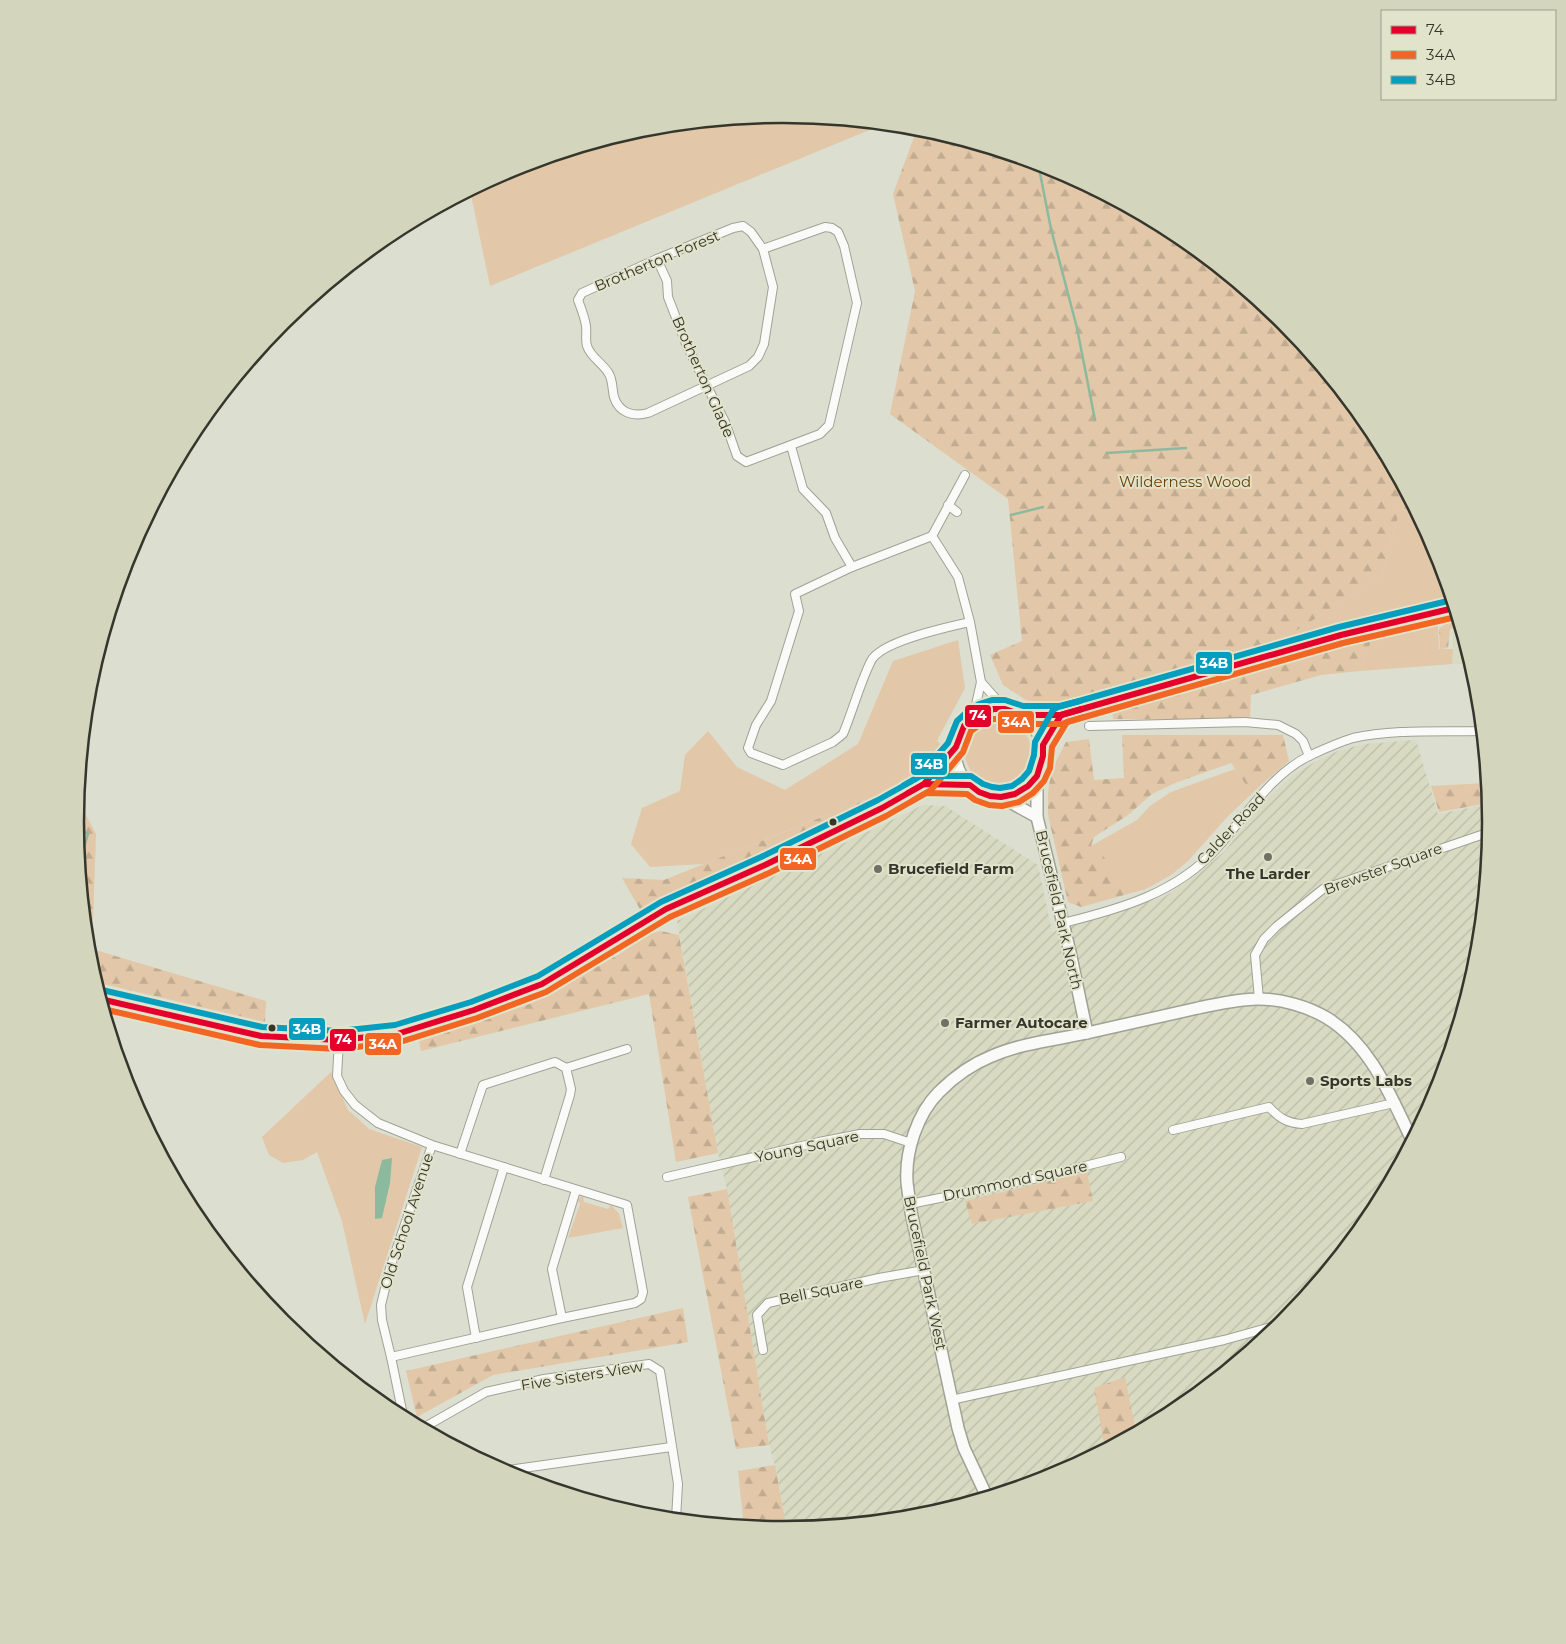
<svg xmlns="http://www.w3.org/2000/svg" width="1566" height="1644" font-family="Montserrat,sans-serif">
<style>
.built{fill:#d8dbc2}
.industrial{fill:url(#industrial-furrows)}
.green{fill:#e2c7a8}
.forest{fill:url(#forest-firs)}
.water{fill:#8cba9e}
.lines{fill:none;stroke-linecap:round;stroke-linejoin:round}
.stream{stroke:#8cba9e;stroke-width:2.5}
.street-casing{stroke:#a0a296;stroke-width:10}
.secondary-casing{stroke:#a0a296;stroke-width:14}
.primary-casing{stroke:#a0a296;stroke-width:15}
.street{stroke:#fafaf8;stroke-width:8}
.secondary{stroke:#fafaf8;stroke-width:11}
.primary{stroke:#fafaf8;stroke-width:12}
.bus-1-casing{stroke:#e1e4ca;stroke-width:10}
.bus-2-casing{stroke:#e1e4ca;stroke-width:10}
.bus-3-casing{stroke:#e1e4ca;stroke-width:10}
.bus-1{stroke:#e4002b;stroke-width:6}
.bus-2{stroke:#f26522;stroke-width:6}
.bus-3{stroke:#059ebe;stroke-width:6}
.bus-dot{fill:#35362c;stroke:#e1e4ca;stroke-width:2}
.poi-dot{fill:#6f7165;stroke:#e1e4ca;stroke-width:2}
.labels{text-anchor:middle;stroke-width:4;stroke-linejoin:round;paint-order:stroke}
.street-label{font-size:15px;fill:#35362c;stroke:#e1e4ca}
.park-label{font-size:15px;fill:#6f4107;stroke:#e1e4ca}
.poi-label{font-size:15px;font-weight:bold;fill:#35362c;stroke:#e1e4ca;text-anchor:start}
.rim{fill:none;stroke:#35362c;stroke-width:2.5}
.line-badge{stroke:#e1e4ca;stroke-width:2}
.badge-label{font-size:14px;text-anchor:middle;font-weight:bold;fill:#fff}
</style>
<defs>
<pattern id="industrial-furrows" width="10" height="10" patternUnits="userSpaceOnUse" patternTransform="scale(1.25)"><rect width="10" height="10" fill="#d8dbc2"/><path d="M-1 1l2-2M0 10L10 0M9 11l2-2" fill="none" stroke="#babda7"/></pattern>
<pattern id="forest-firs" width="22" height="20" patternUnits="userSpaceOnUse" patternTransform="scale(1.25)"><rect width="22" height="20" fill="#e2c7a8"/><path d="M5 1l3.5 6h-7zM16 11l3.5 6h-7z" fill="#c2ac91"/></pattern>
</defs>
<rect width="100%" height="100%" fill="#dcded0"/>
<path class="built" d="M1460,628L1471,664H1452L1453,630Z"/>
<path class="industrial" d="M1416,740L1438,814L1489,804L1491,822L1477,960L1437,1093L1372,1216L1283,1323L1176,1411L1054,1476L921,1516L787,1530L775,1465L769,1445L727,1189L718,1153L677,921L842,844L923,805L945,806L1038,865L1052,932L1164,897L1191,879L1225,851L1256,810L1275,791L1293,775L1316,761L1340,750L1365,744Z"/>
<g class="green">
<path d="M783,114L884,124L490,286L470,190L512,168L645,128Z"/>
<path d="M1414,508L1437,551L1451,596L1283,639L1381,577L1400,510Z"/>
<path d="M1438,625L1439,649H1453L1452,664L1360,671L1372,639Z"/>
<path d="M958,640L965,688L925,763L877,795L704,864L650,867L631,844L642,808L680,791L685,755L708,731L737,767L785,790L858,744L893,661Z"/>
<circle cx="998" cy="752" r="33"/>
<path d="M1235,769L1246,785H1261L1229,815L1188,861L1171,875L1146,889L1124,895L1117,879L1091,846L1137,820L1150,806L1171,792Z"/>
<path d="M331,1072L348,1110L369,1129L422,1147L365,1324L342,1221L317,1152L303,1160L283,1163L269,1155L262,1137Z"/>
<path d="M583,1196L584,1202L608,1209L611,1205L619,1214L623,1228L568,1238L580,1204L577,1199Z"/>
</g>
<g class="forest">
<path d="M908,126L921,128L1054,168L1177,233L1284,322L1372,429L1414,508L1400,510L1381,577L1283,639L1058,706L1026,700L1003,685L990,655L1022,641L1008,499L890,414L915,291L893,194L914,137Z"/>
<path d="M1458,620L1460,626L1450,629L1448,648L1440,649L1439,629L1445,624Z"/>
<path d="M1372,639L1360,671L1321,675L1251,695L1250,720L1113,719L1112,710L1237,671Z"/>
<path d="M1122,735H1283L1289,761L1261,785H1246L1231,763L1175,783L1152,794L1128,815L1094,837L1091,846L1101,852L1117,879L1124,895L1081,907L1068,902L1048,815V794L1051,771L1066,742L1089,739L1094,780L1124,778Z"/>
<path d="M937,740L945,751L925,772L882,801L666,896L641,911L622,878L664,880L877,795L925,763Z"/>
<path d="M1487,783L1489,803L1439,812L1431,786Z"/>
<path d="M77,798L96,834L92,949L266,1001L265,1022L95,982L89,960L75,822Z"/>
<path d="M661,931L679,935L718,1153L676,1162L649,994L421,1051L419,1041L529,1004L616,956L650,934Z"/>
<path d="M1087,1172L1093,1201L972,1224L965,1201Z"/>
<path d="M727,1189L769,1445L736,1449L688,1197Z"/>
<path d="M683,1308L688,1342L493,1375L417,1417L406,1371Z"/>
<path d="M1125,1377L1136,1432L1105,1449L1094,1388Z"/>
<path d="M775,1465L787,1530L744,1526L738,1471Z"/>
</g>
<path class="water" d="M392,1158L390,1183L382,1218L375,1219V1187L382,1160Z"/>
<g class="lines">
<g class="stream">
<path d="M1038,163L1051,229L1077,328L1095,420"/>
<path d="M1107,453L1186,448"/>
<path d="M1011,515L1043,507"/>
<path d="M75,826L88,834L79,863"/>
<path d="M342,1045L345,1051"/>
</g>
<defs>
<g id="street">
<path d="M743,226L751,232L763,249L773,287L764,344L758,357L749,366L648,413C633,417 619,413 614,397C612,389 613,381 609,374C603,363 591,358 587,346C585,339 587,333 586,326C585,318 581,308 578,300L582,293L657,259L733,228Z"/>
<path d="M657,259L667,281L668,297L687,346L725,422L737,456L746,462L820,434L829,425L857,303L844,246L838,232L832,228L825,227L763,249"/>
<path d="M791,446L803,489L826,513L835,538L852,567"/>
<path d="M948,505L957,512"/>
<path d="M932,536L965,475"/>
<path d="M970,622C948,627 881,641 871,661C860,683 853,710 843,734L833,742L783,765L751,753L748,748L756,725L771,701L799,611L795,594L852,567L932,536L958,577L970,622L981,682L973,718"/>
<path d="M981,682L1005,709"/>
<path d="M1089,726L1245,722L1278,725L1296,734L1303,741L1309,756"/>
<path d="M1063,923C1120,909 1177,893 1217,848C1245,817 1272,773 1311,755C1324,749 1340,742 1353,738C1393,729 1442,732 1482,731"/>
<path d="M1259,999L1255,955L1264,939L1277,926L1323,889L1490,832"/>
<path d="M339,1040L337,1076L344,1091L355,1105L378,1123L432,1145L627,1205L643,1292L641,1299L635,1303L562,1318L391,1357L382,1320L381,1305L390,1268L432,1145"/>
<path d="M566,1068L627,1049"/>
<path d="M1173,1130L1269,1107C1279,1118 1287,1123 1302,1124L1394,1103"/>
<path d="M460,1154L483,1085L555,1062L566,1068L571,1089L570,1095L544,1180"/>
<path d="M667,1177L819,1142L860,1134H884L911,1143"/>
<path d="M910,1204L1033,1179L1121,1157"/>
<path d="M562,1318L552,1269L576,1190"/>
<path d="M476,1338L467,1287L504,1167"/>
<path d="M763,1350L757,1315L768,1303L879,1278L924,1270"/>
<path d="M391,1357L403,1415L406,1419"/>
<path d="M951,1400L1224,1340L1282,1324"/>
<path d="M423,1428L486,1392L544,1379L649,1364L660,1371L678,1484L676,1519"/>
<path d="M502,1471L671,1447"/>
</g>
<g id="secondary">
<path d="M1037,776V817L1070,952L1087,1033"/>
<path d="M1001,797L1037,817"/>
<path d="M987,1497L964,1448L958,1428L911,1212C910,1203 908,1192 907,1182C905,1152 917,1114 939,1092C954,1077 972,1064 992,1056C1022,1043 1055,1040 1087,1033C1124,1025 1161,1016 1198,1008C1218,1004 1238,999 1258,999C1281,999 1307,1006 1327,1018C1371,1045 1390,1095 1412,1140"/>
</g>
<g id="primary">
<circle cx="999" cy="753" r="44"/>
<path d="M1022,715H1061L1341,635L1454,608"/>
<path d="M1043,745L1061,715"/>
<path d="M924,784L970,785"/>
<path d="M100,999L261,1036L339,1040L397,1034L474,1010L542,984L666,909L765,865L882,808L915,789L924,784L956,747"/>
</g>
</defs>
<use href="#street" class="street-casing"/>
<use href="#secondary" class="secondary-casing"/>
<use href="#primary" class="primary-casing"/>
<use href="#street" class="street"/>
<use href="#secondary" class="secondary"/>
<use href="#primary" class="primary"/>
<defs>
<g id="bus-1">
<path d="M908,793L924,784L956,747L964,726L983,712L994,709H1005L1022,715H1061L1082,709"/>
<path d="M100,999L261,1036L339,1040L397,1034L474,1010L542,984L666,909L765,865L882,808L924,784L970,785L979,792L990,796L1001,797L1015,794L1028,786L1037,776L1043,756V745L1061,715L1341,635L1454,608"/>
</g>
<g id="bus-2">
<path d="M912,801L931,790L963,752L971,731L986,720L1004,718L1021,724H1061L1084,717"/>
<path d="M103,1009L260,1045L339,1049L400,1042L477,1018L546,992L670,917L769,873L886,816L926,793L967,794L975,800L989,805L1002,806L1019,802L1033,793L1044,781L1050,768L1052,747L1067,722L1343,643L1456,617"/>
</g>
<g id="bus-3">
<path d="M904,785L918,777L948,743L957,721L968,711L979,704L992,700H1005L1023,706H1060L1080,701"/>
<path d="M102,990L262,1027L339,1031L395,1025L471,1002L538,976L661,902L761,857L878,800L921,776H971L983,784L992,787L1000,788L1012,786L1022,779L1029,771L1034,755L1035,742L1053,710L1058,707L1339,627L1452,600"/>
</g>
</defs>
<use href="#bus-1" class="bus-1-casing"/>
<use href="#bus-2" class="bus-2-casing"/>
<use href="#bus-3" class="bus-3-casing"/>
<use href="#bus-1" class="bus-1"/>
<use href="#bus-2" class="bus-2"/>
<use href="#bus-3" class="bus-3"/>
</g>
<g class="bus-dot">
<circle cx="833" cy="822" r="4.5"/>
<circle cx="272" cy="1028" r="4.5"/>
</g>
<g class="poi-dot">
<circle cx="1268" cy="857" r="5"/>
<circle cx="878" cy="869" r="5"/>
<circle cx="945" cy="1023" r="5"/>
<circle cx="1310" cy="1081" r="5"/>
</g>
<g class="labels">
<g class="street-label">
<text transform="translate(657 261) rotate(-23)" y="5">Brotherton Forest</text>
<text transform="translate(703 377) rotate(66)" y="5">Brotherton Glade</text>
<text transform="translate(1231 829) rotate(-47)" y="5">Calder Road</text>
<text transform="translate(1383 869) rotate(-20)" y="5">Brewster Square</text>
<text transform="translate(1059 910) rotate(77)" y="5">Brucefield Park North</text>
<text transform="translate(807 1147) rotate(-12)" y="5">Young Square</text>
<text transform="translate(1015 1181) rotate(-12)" y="5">Drummond Square</text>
<text transform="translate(407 1221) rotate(-72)" y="5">Old School Avenue</text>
<text transform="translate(925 1273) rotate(78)" y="5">Brucefield Park West</text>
<text transform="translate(821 1291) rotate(-12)" y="5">Bell Square</text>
<text transform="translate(582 1376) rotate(-9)" y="5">Five Sisters View</text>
</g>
<g class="park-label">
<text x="1185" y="487">Wilderness Wood</text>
</g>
<g class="poi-label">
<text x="888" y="874">Brucefield Farm</text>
<text x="1268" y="879" text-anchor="middle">The Larder</text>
<text x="955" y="1028">Farmer Autocare</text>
<text x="1320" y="1086">Sports Labs</text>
</g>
</g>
<path d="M0 0H1566V1644H0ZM84 822a699 699 0 1 1 1398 0a699 699 0 1 1-1398 0Z" fill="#d3d6bd" fill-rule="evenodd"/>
<path class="rim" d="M84 822a699 699 0 1 1 1398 0a699 699 0 1 1-1398 0Z"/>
<g class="line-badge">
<rect x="1195" y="651" width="38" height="24" rx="5" fill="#059ebe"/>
<rect x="964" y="704" width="28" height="24" rx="5" fill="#e4002b"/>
<rect x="997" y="710" width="38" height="24" rx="5" fill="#f26522"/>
<rect x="910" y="752" width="38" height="24" rx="5" fill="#059ebe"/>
<rect x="779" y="847" width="38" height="24" rx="5" fill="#f26522"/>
<rect x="288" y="1017" width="38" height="24" rx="5" fill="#059ebe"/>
<rect x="329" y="1028" width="28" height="24" rx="5" fill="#e4002b"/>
<rect x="364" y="1032" width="38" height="24" rx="5" fill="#f26522"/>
</g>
<g class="badge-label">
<text x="1214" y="668">34B</text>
<text x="978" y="720">74</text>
<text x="1016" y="727">34A</text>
<text x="929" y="769">34B</text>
<text x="798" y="864">34A</text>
<text x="307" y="1034">34B</text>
<text x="343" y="1044">74</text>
<text x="383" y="1049">34A</text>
</g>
<rect x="1381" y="10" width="175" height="90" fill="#e1e4ca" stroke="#9c9e8b"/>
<rect x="1391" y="26" width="25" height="8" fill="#e4002b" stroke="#9c9e8b"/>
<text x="1426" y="35" font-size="15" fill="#35362c">74</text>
<rect x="1391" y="51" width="25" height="8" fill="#f26522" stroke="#9c9e8b"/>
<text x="1426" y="60" font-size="15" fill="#35362c">34A</text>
<rect x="1391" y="76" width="25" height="8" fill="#059ebe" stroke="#9c9e8b"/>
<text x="1426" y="85" font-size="15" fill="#35362c">34B</text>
</svg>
